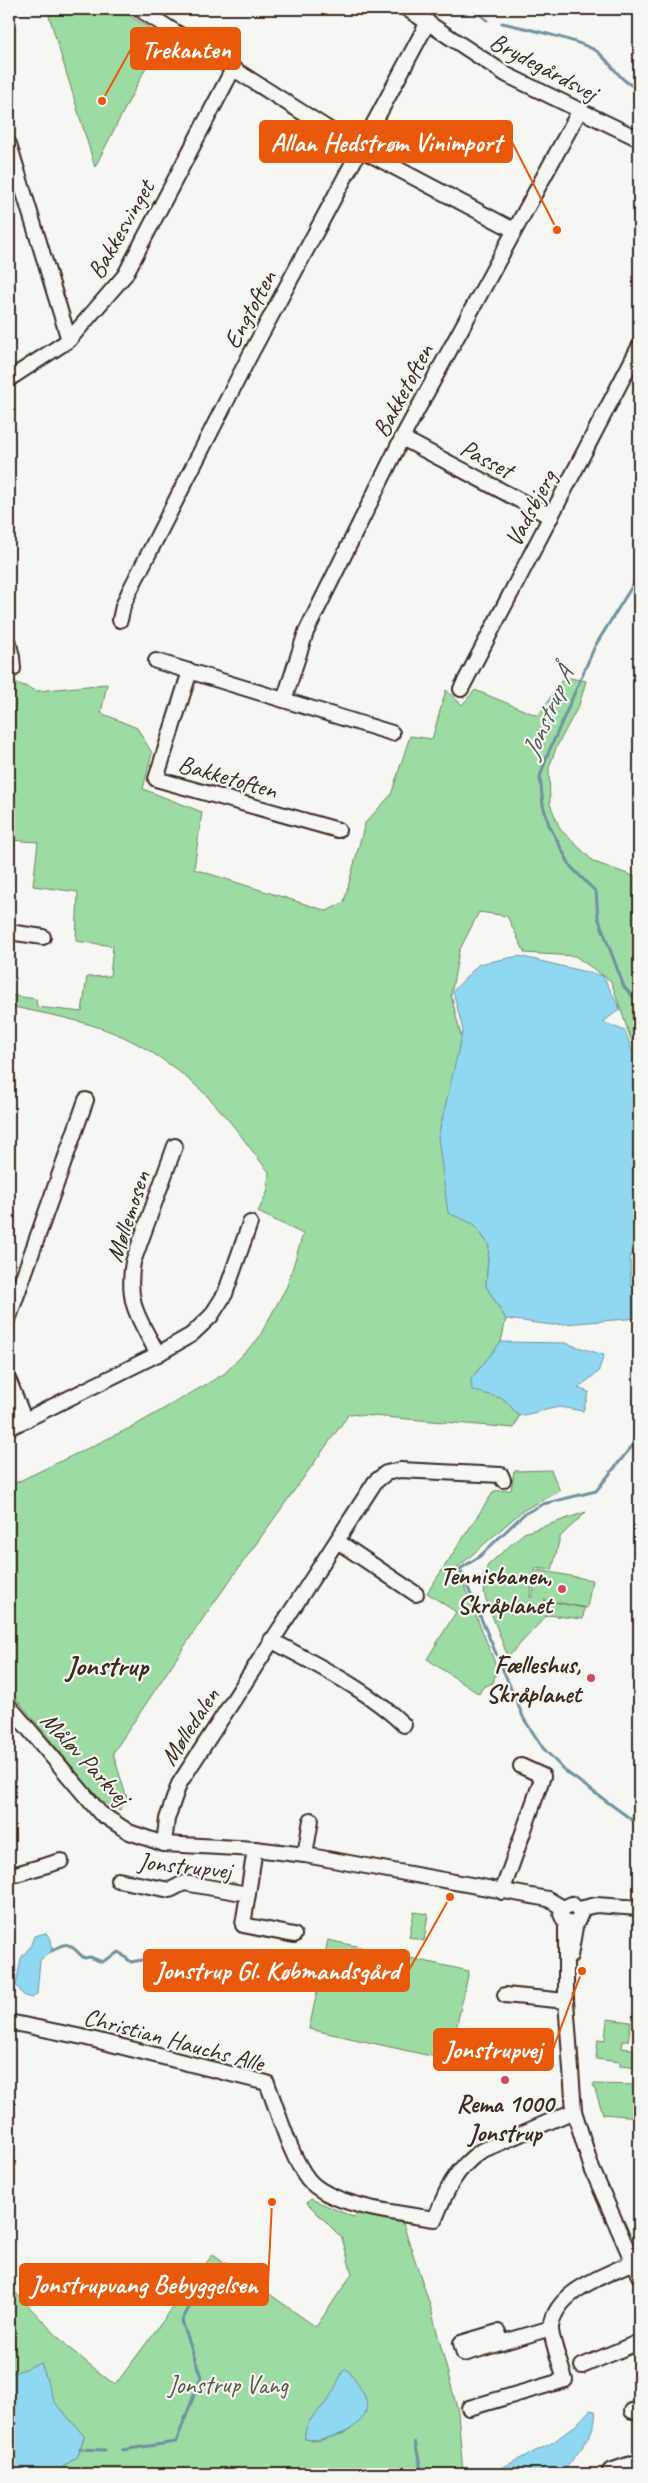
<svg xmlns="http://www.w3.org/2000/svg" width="648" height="2483" font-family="Caveat,sans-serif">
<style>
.green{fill:#9cdba4;stroke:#6c8261;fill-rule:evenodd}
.water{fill:#90d8f2;stroke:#6e929d}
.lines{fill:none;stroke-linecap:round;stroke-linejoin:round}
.stream{stroke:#6e929d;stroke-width:3}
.minor-casing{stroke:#3b2a1e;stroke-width:18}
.minor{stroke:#f6f6f2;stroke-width:14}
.poi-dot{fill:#d1495b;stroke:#f6f6f2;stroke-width:2}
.labels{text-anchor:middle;stroke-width:4.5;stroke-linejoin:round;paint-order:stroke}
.street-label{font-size:25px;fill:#3b2a1e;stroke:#f6f6f2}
.poi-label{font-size:25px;font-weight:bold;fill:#3b2a1e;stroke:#f6f6f2;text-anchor:end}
.park-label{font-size:25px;fill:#535640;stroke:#f6f6f2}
.water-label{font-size:26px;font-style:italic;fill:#505653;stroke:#f6f6f2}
.quarter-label{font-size:28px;font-weight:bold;fill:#3b2a1e;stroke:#f6f6f2}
.leader{fill:none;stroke:#e8590c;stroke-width:2}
.callout-dot{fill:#e8590c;stroke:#f6f6f2;stroke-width:2}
.callout{fill:#e8590c;stroke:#e8590c;stroke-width:2}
.callout-label{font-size:26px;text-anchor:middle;font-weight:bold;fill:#fff}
</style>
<rect width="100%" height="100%" fill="#f6f6f2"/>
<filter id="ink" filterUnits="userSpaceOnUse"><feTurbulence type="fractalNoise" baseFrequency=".02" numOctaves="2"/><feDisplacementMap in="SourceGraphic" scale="10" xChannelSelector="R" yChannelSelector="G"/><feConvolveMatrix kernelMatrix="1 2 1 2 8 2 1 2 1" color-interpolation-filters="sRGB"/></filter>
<g filter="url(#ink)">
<g class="green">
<path d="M47,9H119L162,36L95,167Z"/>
<path d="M564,677L586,681L579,705L556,748L549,768L550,804L560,829L594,862L639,878V1063L611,981L575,956L525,953L507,916L479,912L459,951L451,995L465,1053L482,1235L489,1245L486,1286L506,1319L501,1342L471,1379L504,1399L519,1416L514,1428L349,1414L208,1611L113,1753L127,1799L120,1810L101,1801L93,1792L9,1690V1486L134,1426L224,1374L258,1339L287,1286L303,1234L258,1212L268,1190L269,1172C249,1148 231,1120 209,1098C187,1075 148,1047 119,1035C84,1020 46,1014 9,1006V995L36,999L37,1007L82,1012L87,977L110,976L113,946L76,941L78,892L33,886L38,842L9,840V680L37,691L107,684L101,713L137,728L152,753L143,789L202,812L194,869L327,911L344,902L365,823L391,795L410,736L432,739L446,690L462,705L475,690L538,716Z"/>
<path d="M551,1470L560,1491L522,1511L457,1568L497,1668L493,1683L483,1687L479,1694L427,1659L456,1612L427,1593L494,1491L511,1490L514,1471Z"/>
<path d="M586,1512L560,1537L552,1570L536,1568L530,1597H532L538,1570L592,1580L587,1608L544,1600L584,1608L583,1619L547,1615L508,1657L485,1597L483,1577L488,1565L524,1533Z"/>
<path d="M414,1912L428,1914L424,1941L409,1937Z"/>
<path d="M328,1940L469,1971L449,2060L309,2029Z"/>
<path d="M607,2019L631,2022L628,2041H623L622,2048L639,2050V2068L620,2066V2062L596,2059L598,2039L605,2040Z"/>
<path d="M593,2084L639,2085V2117L603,2114Z"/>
<path d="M311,2199L353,2217L360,2213L401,2218L430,2305L458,2412L463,2474H53L78,2456L84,2436L54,2401L41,2364L9,2375V2286L69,2348L115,2385L213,2254L316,2327L352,2274L342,2238L307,2203ZM347,2370L365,2397L345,2433L317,2441L305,2439C303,2421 321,2410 331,2397C337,2389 342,2379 347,2370Z"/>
</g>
<g class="water">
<path d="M519,956L603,976L620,1009L603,1022L625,1031L639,1070V1165L634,1170L639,1183V1251L630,1255L631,1286L639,1291V1318L552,1325L506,1319L486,1286L489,1245L474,1224L448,1213L438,1137L463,1030L453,991L479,964Z"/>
<path d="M501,1342L565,1343L604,1355L598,1372L578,1388L589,1392L583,1411L559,1407L519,1416L504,1399L472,1390L471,1379Z"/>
<path d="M46,1933L51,1939L52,1951L40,1960L37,1994L32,1998L24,1996L16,1985L21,1958L30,1947L34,1936Z"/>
<path d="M41,2363L54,2401L84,2436L78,2456L53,2474H9V2375Z"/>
<path d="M344,2369L348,2370C353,2378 361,2387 365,2397C376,2427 327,2443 305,2439C303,2419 323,2411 331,2395C336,2387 339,2378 344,2369Z"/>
<path d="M590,2410L595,2411C599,2431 573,2459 561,2474H472L491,2473L552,2443L576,2425Z"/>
</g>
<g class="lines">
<g class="stream">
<path d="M473,9L487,20"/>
<path d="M502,23C521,27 587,42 599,53C614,66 620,82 639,89"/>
<path d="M639,575L595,646L547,756L540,777L543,805L549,825L571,867L596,892L598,917L624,987L639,1003"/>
<path d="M639,1424L632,1446L596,1491L543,1504L524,1514L480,1556L460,1569L524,1719L543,1748L565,1771L639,1825"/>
<path d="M52,1951C70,1938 71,1947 84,1958L90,1957L102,1962L119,1952L131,1962L142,1960L154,1971L162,1967H172L182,1976L192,1974L239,1983"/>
<path d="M415,2442L422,2474"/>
<path d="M80,2449L105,2450"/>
<path d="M122,2450L176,2442L201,2377L182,2321L195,2296"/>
</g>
<defs>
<g id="minor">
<path d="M139,9L360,149L514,230"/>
<path d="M407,9L507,75L639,139"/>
<path d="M9,144L69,340"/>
<path d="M9,379L69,340L125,275L233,69"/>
<path d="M402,438L551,517"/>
<path d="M120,620L123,606L129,592L248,359L428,22"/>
<path d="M9,644L12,657L13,669"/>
<path d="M156,661L392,733"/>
<path d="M190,671L156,779L338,830"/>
<path d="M461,689L639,347"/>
<path d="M284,700L306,632L402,438L580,110"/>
<path d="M9,932L43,937"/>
<path d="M9,1317L86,1100"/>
<path d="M158,1354C139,1319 126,1303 133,1262L175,1146"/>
<path d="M9,1381L25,1421"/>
<path d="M9,1428L158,1354L191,1335L211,1316L225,1294L250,1223"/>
<path d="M337,1541L416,1594"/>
<path d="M271,1640C318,1666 365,1688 404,1725"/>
<path d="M9,1706L100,1813L129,1832L164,1844L255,1849L305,1855L548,1899L563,1908"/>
<path d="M164,1844L167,1819L179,1784L375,1482L386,1473L400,1470L501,1475L503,1480"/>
<path d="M255,1849L243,1925L294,1935"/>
<path d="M305,1855L311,1820"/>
<path d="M9,1876L61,1861"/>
<path d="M118,1880L170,1890L184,1883L248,1894"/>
<path d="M502,1892L543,1776L521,1766"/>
<path d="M579,1909L596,1905L639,1908"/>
<path d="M566,1923V2001L574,2111L592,2169L639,2276"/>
<path d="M570,1956L575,1927L581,1913L572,1904L563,1908L561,1914L564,1921L570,1924L577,1922"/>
<path d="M505,1995L566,2001"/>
<path d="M9,2022L87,2038L267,2083C278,2111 290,2156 308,2179C329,2206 402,2214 435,2219C446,2191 455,2169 481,2151L574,2111"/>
<path d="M502,2343L498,2332L461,2343L464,2354L551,2328"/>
<path d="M582,2366L639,2342"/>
<path d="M469,2408L565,2380C562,2369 550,2336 551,2327C556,2290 605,2276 633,2262"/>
<path d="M632,2411L639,2409"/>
<path d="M610,2471L639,2461"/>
</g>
</defs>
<use href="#minor" class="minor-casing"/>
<use href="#minor" class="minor"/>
</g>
</g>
<g class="poi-dot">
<circle cx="562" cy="1589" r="5"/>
<circle cx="591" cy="1678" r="5"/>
<circle cx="505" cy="2080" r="5"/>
</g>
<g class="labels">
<g class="street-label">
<text transform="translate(544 66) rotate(28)" y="9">Brydegårdsvej</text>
<text transform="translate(120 229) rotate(-60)" y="9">Bakkesvinget</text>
<text transform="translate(249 309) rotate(-62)" y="9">Engtoften</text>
<text transform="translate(402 390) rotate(-62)" y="9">Bakketoften</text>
<text transform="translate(487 458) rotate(28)" y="9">Passet</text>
<text transform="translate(530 508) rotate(-62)" y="9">Vadsbjerg</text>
<text transform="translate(228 776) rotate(16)" y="9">Bakketoften</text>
<text transform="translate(127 1216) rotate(-72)" y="9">Møllemosen</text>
<text transform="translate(189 1726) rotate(-57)" y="9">Mølledalen</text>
<text transform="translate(86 1758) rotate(47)" y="9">Måløv Parkvej</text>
<text transform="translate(185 1865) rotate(6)" y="9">Jonstrupvej</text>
<text transform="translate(174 2039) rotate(15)" y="9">Christian Hauchs Alle</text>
</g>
<g class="poi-label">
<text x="552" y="1584">Tennisbanen,<tspan x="552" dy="29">Skråplanet</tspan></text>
<text x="581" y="1673">Fælleshus,<tspan x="581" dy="29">Skråplanet</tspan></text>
<text x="505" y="2112" text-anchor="middle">Rema 1000<tspan x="505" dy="29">Jonstrup</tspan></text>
</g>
<g class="park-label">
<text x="228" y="2393">Jonstrup Vang</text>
</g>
<g class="water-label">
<text transform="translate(547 713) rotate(-67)" y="9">Jonstrup Å</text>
</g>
<g class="quarter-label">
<text x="107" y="1675">Jonstrup</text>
</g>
</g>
<path class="leader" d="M102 101L131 49M557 230L512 142M450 1897L409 1970M582 1971L553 2049M272 2202L268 2284"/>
<g class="callout-dot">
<circle cx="102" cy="101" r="5"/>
<circle cx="557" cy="230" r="5"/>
<circle cx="450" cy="1897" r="5"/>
<circle cx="582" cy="1971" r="5"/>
<circle cx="272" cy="2202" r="5"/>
</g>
<g class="callout">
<rect x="131" y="28" width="109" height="41" rx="5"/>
<rect x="260" y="121" width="252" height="41" rx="5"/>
<rect x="144" y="1950" width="265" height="41" rx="5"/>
<rect x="434" y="2029" width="119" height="41" rx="5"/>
<rect x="20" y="2264" width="248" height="41" rx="5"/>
</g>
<g class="callout-label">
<text x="186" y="58">Trekanten</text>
<text x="386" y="151">Allan Hedstrøm Vinimport</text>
<text x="277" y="1979">Jonstrup Gl. Købmandsgård</text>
<text x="493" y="2058">Jonstrupvej</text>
<text x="144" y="2293">Jonstrupvang Bebyggelsen</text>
</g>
<rect width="648" height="2483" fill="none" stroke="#f6f6f2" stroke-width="30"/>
<rect x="15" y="15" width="618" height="2453" fill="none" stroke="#3b2a1e" stroke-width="2" filter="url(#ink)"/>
</svg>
